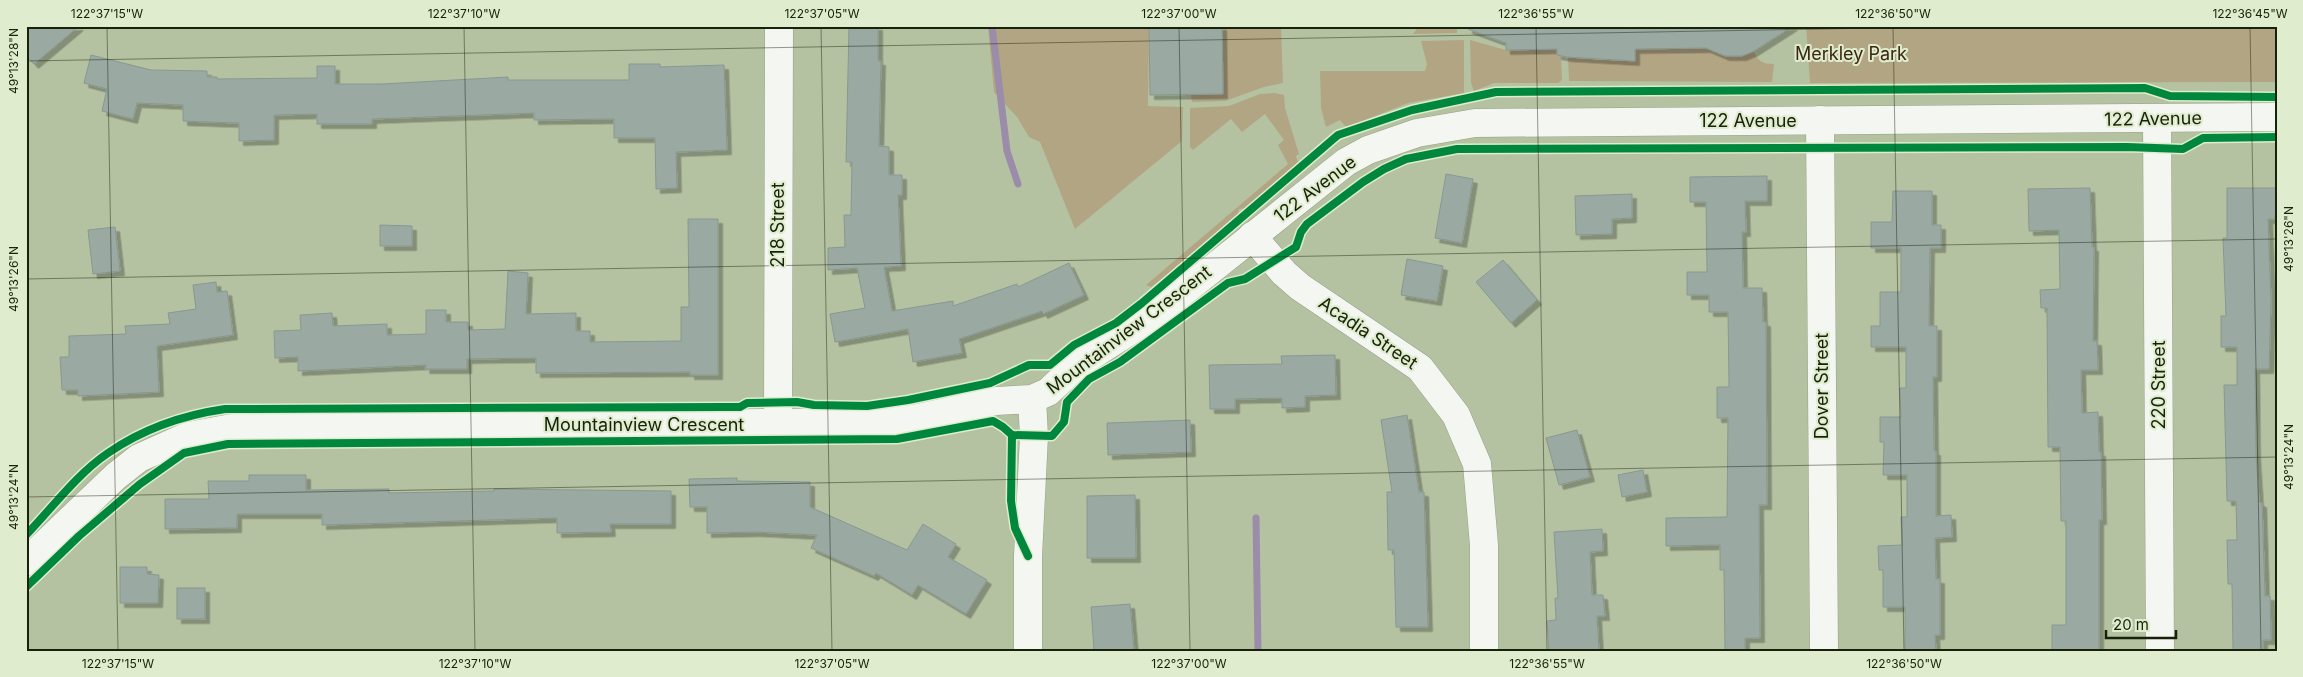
<svg xmlns="http://www.w3.org/2000/svg" width="2303" height="677" font-family="Inter,sans-serif">
<style>
.green{fill:#b2a584}
.lines{fill:none;stroke-linecap:round;stroke-linejoin:round}
.stream{stroke:#9b8ca9;stroke-width:7}
.building{fill:#9aaaa3;stroke:#889891;filter:url(#shadow)}
.minor-casing{stroke:#96a085;stroke-width:29}
.minor{stroke:#f4f6f1;stroke-width:28}
.cycleway-casing{stroke:#dfeccd;stroke-width:11}
.cycleway{stroke:#00873e;stroke-width:8}
.ticks{fill:none;stroke:#182109;stroke-width:1;stroke-opacity:0.45}
.labels{text-anchor:middle;stroke-width:4;stroke-linejoin:round;paint-order:stroke}
.park-label{font-size:18px;fill:#3b2610;stroke:#dfeccd}
.street-label{font-size:18px;fill:#182109;stroke:#dfeccd}
.neatline{fill:none;stroke:#182109;stroke-width:2}
.ticks-label{font-size:12px;text-anchor:middle;fill:#182109}
</style>
<defs>
<filter id="shadow"><feDropShadow dx="4.5" dy="4.5" stdDeviation="0" flood-color="#0004"/></filter>
</defs>
<rect width="100%" height="100%" fill="#b5c2a1"/>
<g class="green">
<path d="M988,26H1149L1148,106L1183,107L1182,141L1075,229L1040,142L1029,137L1017,117L994,92Z"/>
<path d="M1222,26H1281L1283,83L1264,87L1225,101L1192,102L1191,95L1223,94Z"/>
<path d="M1419,26H1457V33L1413,34Z"/>
<path d="M1806,26H2277V82L1810,83Z"/>
<path d="M1464,40V93L1408,103L1350,126H1345L1340,120L1326,127L1321,108L1320,71H1425L1427,64L1421,41Z"/>
<path d="M1470,40L1506,50L1557,49V55L1561,56L1562,80L1558,83H1494L1474,91L1471,83Z"/>
<path d="M1705,46C1719,57 1738,60 1754,51C1757,61 1763,64 1774,64L1772,82L1569,81L1568,57L1596,60L1634,61L1635,49Z"/>
<path d="M1275,93L1284,95L1285,108L1299,154L1296,156L1298,162L1295,170L1247,208L1239,209L1237,217L1158,282L1151,287L1146,285L1288,164L1278,145L1284,140L1265,114L1242,132L1231,119L1193,150L1190,147V108L1229,106L1260,94Z"/>
</g>
<g class="lines">
<g class="stream">
<path d="M992,26L1007,151L1018,184"/>
<path d="M1256,518L1258,651"/>
</g>
</g>
<g class="building">
<path d="M26,26H79L34,64L26,55Z"/>
<path d="M849,26H878V61H881L879,146L889,147V175H902V195H898L901,266L884,267L892,311L953,301V306L1017,284L1018,287L1069,263L1084,295L1043,314L1042,311L959,339L962,353L913,362L908,329L835,342L830,314L865,308L857,268L828,270V248L845,247L844,215H851L852,162H846Z"/>
<path d="M1149,26H1222L1223,94L1150,95Z"/>
<path d="M1468,26H1793L1754,51L1742,56H1725L1706,48L1635,49V61L1567,57L1557,55V49L1506,50V43L1468,29Z"/>
<path d="M91,55L151,70L207,71V77H217V79L317,78V66H335V84H382L508,77V80H629V64H660V67L724,65L727,150L676,152L677,188L656,189L655,138H614V119L534,120V113L372,119V124H317V114L274,115V140L239,141V123L183,121V105L137,103L133,119L102,111L107,89L84,83Z"/>
<path d="M1446,174L1473,179L1462,243L1435,238Z"/>
<path d="M1767,176V201H1745L1746,232H1742L1743,288H1762L1763,322H1766L1767,505H1759L1760,638H1745V651H1725L1724,570H1720V545L1666,546V518L1727,517L1728,418H1717V387H1729L1728,312H1709V295H1687V272H1707L1706,202H1690V177Z"/>
<path d="M2090,188L2092,247H2094L2093,341H2097L2098,370H2081L2082,413L2098,412L2099,452H2101L2102,520H2099V651H2052V625H2066V521H2061L2060,447H2048L2047,308H2041L2040,290L2060,289L2059,230L2029,231L2028,189Z"/>
<path d="M2227,188H2277V219H2268L2271,301L2269,369H2255L2256,455L2259,502L2262,503L2265,596H2270L2271,640H2263V651H2233L2232,584H2228L2227,540H2237L2236,501H2227L2224,385H2237V347H2221V316H2226L2223,238H2227Z"/>
<path d="M1893,191H1932V225H1941V248H1930L1929,326H1937V377H1933L1934,451H1936V516L1951,515L1952,537L1935,538L1936,579H1940V635H1935L1936,651H1905V607H1883V570H1879L1878,546L1902,545L1901,517H1907V475H1883L1884,442H1880V417H1901L1900,388H1906V347H1871V326H1880V292H1901V248H1871V222H1892Z"/>
<path d="M1632,194V218L1612,219V234L1576,235L1575,196Z"/>
<path d="M688,219H718V375H690V372L536,373V358L467,359V369H425L426,365L298,371V357L275,358L274,331L301,330L300,315L332,313L333,326L387,324V335L426,334V310H446V322H468V330L505,329L508,271L528,273L526,314L576,313V331H590V342L681,341V307H689Z"/>
<path d="M380,225L412,226V246H380Z"/>
<path d="M115,227L120,271L93,274L88,230Z"/>
<path d="M1407,259L1443,266L1437,301L1401,295Z"/>
<path d="M1503,260L1537,300L1511,323L1476,282Z"/>
<path d="M216,282L217,292L227,291L233,335L157,346L159,392L78,396V390H62L60,357H69V336L126,334L125,326L170,324L168,313L196,309L193,285Z"/>
<path d="M1335,355L1336,395L1305,396V407L1282,408V398L1235,399V409H1210L1209,365L1282,364L1281,356Z"/>
<path d="M1407,415L1419,492H1424L1428,627H1396L1394,550H1388L1387,492H1392L1381,420Z"/>
<path d="M1190,420L1191,452L1108,455L1107,423Z"/>
<path d="M1577,430L1590,477L1559,485L1546,438Z"/>
<path d="M1643,470L1647,492L1622,497L1618,475Z"/>
<path d="M249,475H306V490L389,489V493L494,491V489L671,491V524H610L611,532L557,533V518L322,525V514H237V528L165,529V499H209L208,481H249Z"/>
<path d="M737,478V481L810,482V507L907,550L923,524L956,544L948,557L987,580L966,614L918,585L912,595L876,573L874,576L811,548L817,535L756,532L707,533V507H690L689,479Z"/>
<path d="M1135,495L1136,558H1087V496Z"/>
<path d="M1602,529L1603,551L1590,552L1592,595H1603L1605,616H1597L1599,651H1549L1547,621L1556,620L1555,598H1558L1554,532Z"/>
<path d="M120,567H147V574L159,575L158,603H120Z"/>
<rect x="177" y="588" width="28" height="31"/>
<path d="M1130,604L1134,651H1094L1091,607Z"/>
</g>
<g class="lines">
<defs>
<g id="minor">
<path d="M2157,119L2160,651"/>
<path d="M1820,120L1824,651"/>
<path d="M1252,236L1284,273L1300,287L1420,368L1456,415L1477,464L1484,545V651"/>
<path d="M778,424L779,26"/>
<path d="M26,562L116,476L139,458L188,436L237,427L882,422L918,418L996,401L1032,399L1048,392L1077,365L1153,316L1346,162L1368,150L1417,133L1475,123L2277,117"/>
<path d="M1028,651V556L1034,436L1032,399"/>
</g>
</defs>
<use href="#minor" class="minor-casing"/>
<use href="#minor" class="minor"/>
<defs>
<g id="cycleway">
<path d="M1012,435L1011,501L1015,528L1028,556"/>
<path d="M26,535C52,508 77,474 108,453C143,429 183,415 225,409L725,407H740L747,403L797,402L814,405L867,406L908,400L990,383L1029,365H1050L1074,345L1116,323L1142,303L1338,135L1412,110L1496,92L2145,88L2170,96L2277,97"/>
<path d="M26,587L79,536L140,484L184,453L228,444L897,439L993,421L1003,427L1012,435L1052,436L1064,422L1067,402L1089,379L1120,362L1228,283L1245,279L1296,247L1301,232L1307,224L1363,182L1384,169L1406,159L1457,149L2127,147L2183,149L2203,138L2277,137"/>
</g>
</defs>
<use href="#cycleway" class="cycleway-casing"/>
<use href="#cycleway" class="cycleway"/>
</g>
<path class="ticks" d="M107,26L118,651M464,26L475,651M821,26L832,651M1179,26L1190,651M1536,26L1547,651M1893,26L1904,651M2250,26L2261,651M26,61L1990,26M26,279L2277,239M26,497L2277,457"/>
<g class="labels">
<g class="park-label">
<text x="1851" y="60">Merkley Park</text>
</g>
<g class="street-label">
<text transform="translate(2153 119) rotate(-1)" y="6">122 Avenue</text>
<text x="1748" y="127">122 Avenue</text>
<text transform="translate(1315 189) rotate(-37)" y="6">122 Avenue</text>
<text transform="translate(778 225) rotate(-90)" y="6">218 Street</text>
<text transform="translate(1129 330) rotate(-37)" y="6">Mountainview Crescent</text>
<text transform="translate(1368 333) rotate(34)" y="6">Acadia Street</text>
<text transform="translate(2159 385) rotate(-90)" y="6">220 Street</text>
<text transform="translate(1822 386) rotate(-90)" y="6">Dover Street</text>
<text x="644" y="431">Mountainview Crescent</text>
</g>
</g>
<rect width="2303" height="677" fill="none" stroke="#dfeccd" stroke-width="55"/>
<path d="M2106 630v8h70v-8" fill="none" stroke="#182109" stroke-width="2.5"/>
<text x="2113" y="630" font-size="15" fill="#182109" stroke="#dfeccd" stroke-width="4" paint-order="stroke">20 m</text>
<rect x="28" y="28" width="2248" height="622" class="neatline"/>
<g class="ticks-label">
<text x="107" y="18">122°37'15"W</text>
<text x="464" y="18">122°37'10"W</text>
<text x="822" y="18">122°37'05"W</text>
<text x="1179" y="18">122°37'00"W</text>
<text x="1536" y="18">122°36'55"W</text>
<text x="1893" y="18">122°36'50"W</text>
<text x="2250" y="18">122°36'45"W</text>
<text transform="translate(14 61) rotate(-90)" y="4">49°13'28"N</text>
<text transform="translate(2289 239) rotate(-90)" y="4">49°13'26"N</text>
<text transform="translate(14 279) rotate(-90)" y="4">49°13'26"N</text>
<text transform="translate(2289 457) rotate(-90)" y="4">49°13'24"N</text>
<text transform="translate(14 497) rotate(-90)" y="4">49°13'24"N</text>
<text x="118" y="668">122°37'15"W</text>
<text x="475" y="668">122°37'10"W</text>
<text x="832" y="668">122°37'05"W</text>
<text x="1189" y="668">122°37'00"W</text>
<text x="1547" y="668">122°36'55"W</text>
<text x="1904" y="668">122°36'50"W</text>
</g>
</svg>
